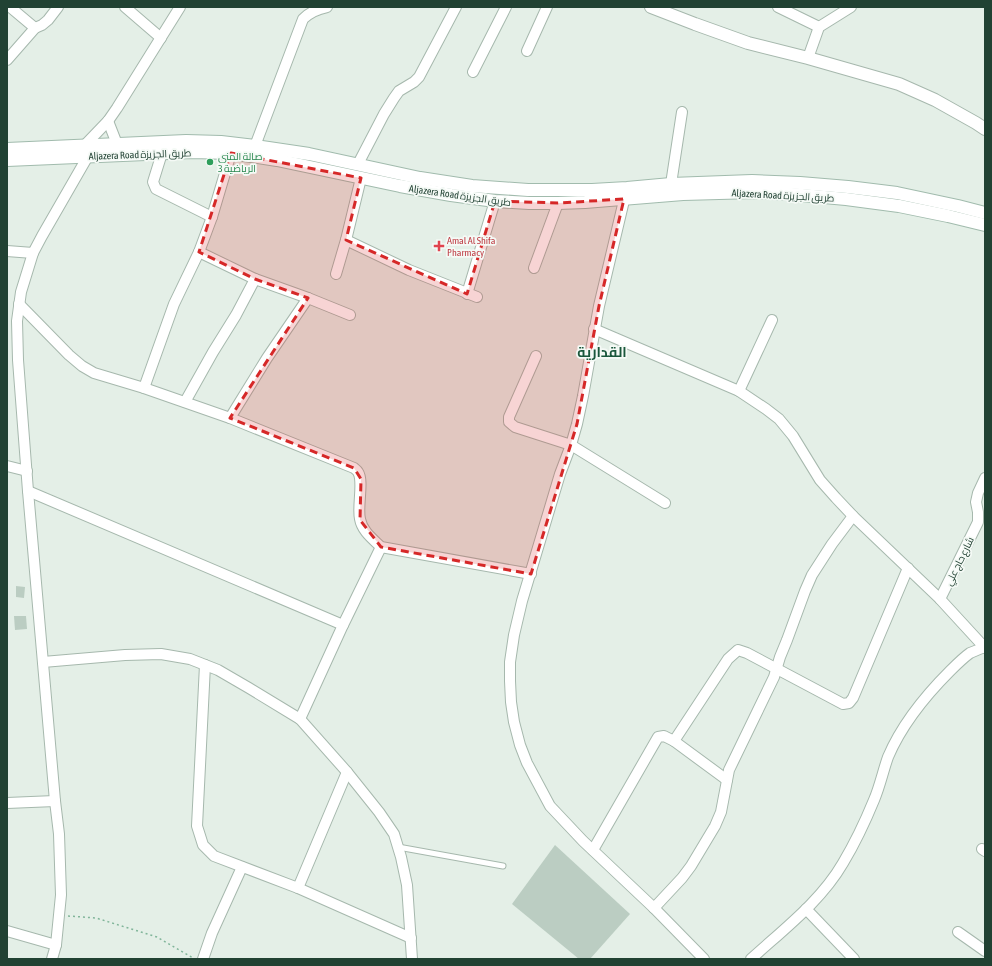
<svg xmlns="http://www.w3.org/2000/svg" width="992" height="966" font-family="'Asap Condensed',Cairo,sans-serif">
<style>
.building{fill:#bbcdc2}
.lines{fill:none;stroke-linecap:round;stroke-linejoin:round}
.service-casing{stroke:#a6b8ad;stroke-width:7}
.minor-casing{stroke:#a6b8ad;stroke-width:12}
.tertiary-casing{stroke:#a6b8ad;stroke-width:14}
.secondary-casing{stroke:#a1bbad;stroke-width:14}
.path{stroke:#81b59a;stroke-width:1.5;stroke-dasharray:2 3;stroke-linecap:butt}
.service{stroke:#fff;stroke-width:5}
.minor{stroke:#fff;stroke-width:10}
.tertiary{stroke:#fff;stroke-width:12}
.secondary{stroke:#fff;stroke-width:12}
.marked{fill:#d62828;fill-opacity:0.2;stroke:#d62828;stroke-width:3;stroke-dasharray:8 5;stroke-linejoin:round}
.leisure-dot{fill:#2e9e5b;stroke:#f5faf6;stroke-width:1.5}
.health-dot{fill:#e0444e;stroke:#f5faf6;stroke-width:1.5}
.labels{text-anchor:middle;stroke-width:3.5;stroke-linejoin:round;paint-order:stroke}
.street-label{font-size:10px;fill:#214233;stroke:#f5faf6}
.leisure-label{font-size:10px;fill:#27864d;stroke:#f5faf6;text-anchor:start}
.health-label{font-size:10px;fill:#be3a42;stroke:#f5faf6;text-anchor:start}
.district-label{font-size:14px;font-weight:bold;fill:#1a573c;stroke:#f5faf6}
</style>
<rect width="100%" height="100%" fill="#e4efe7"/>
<g class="building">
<path d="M16,586L25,587L24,598L16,597Z"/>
<path d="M14,616H26L27,629L15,630Z"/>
<path d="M555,845L630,914L590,959H579L512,904Z"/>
</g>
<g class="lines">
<defs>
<path id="service" d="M398,847L503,866"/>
<g id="minor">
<path d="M10,7L35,28"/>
<path d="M125,7L161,38"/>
<path d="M778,7L819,27"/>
<path d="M527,51L547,7"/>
<path d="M808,58L819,27L851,7"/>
<path d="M7,60L35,28L42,25L48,20L58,7"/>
<path d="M473,72L506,7"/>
<path d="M108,121L117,144"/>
<path d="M84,146L108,121L117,108L180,7"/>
<path d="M255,146L303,19C310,12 317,9 327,7"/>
<path d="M162,153L153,182L156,189L212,217"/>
<path d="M358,164L384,114L394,98L399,91L414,82L419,77L456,7"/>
<path d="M671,184L682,112"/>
<path d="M626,192L599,306L583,396L577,424L571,445L560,474L522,601L514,635L510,662V681L511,702L514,722L520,745L527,763L550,806L583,841L654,908L704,959"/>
<path d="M346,240L409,270L477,297"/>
<path d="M7,251L33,253"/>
<path d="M199,252L255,279L308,298L350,315"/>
<path d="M534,268L558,203"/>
<path d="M336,274L346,240L361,178"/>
<path d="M467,294L495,201"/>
<path d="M19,304L69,355L82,366L94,373L144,388L230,418L354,468C355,469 357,470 358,472C364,481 357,507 360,519C362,531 373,539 381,547L531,574"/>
<path d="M594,329L739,391L766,409L779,419L793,436L820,480L836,498L853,516L940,599L985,648"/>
<path d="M536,356L509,417V422L515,427L571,445L665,503"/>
<path d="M144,388L174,304L199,252L212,217L231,153"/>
<path d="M739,391L772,320"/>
<path d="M185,402L213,352L236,315L255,279"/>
<path d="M230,418L267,358L308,298"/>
<path d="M7,466L27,471"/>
<path d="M28,491L343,625"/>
<path d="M940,599L978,522V512L976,502L978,493L985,478"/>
<path d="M43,662L125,655L161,654L190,659L218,670L249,688L300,719L347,772L379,812L394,834L401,857L407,885L412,959"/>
<path d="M205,665L197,826L203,845L214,856L298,888L411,938"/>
<path d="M300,719L343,625L381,547"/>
<path d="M674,741L728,659L738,650L747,653L843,704L849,703L853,698L908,568"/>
<path d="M7,803L55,801"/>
<path d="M982,849L985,851"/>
<path d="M593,850L658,737L664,736L674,741L727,780"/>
<path d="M298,888L347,772"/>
<path d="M654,908L682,878L691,866L715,826L721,812L729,770L774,677L780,657L787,640L805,591L812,575L832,544L853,516"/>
<path d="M806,909L854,959"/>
<path d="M7,931L56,945"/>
<path d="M958,932L985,951"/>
<path d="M52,959L56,945L61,895L59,834L55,801L28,491L18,360L17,321L21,292L33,253L42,236L88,156L90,151"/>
<path d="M203,959L212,933L242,867"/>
<path d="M751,959C784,929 821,901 843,863C855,843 865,822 874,800C880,786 883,771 888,757C902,724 925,696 950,671C956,665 963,658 970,653C975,651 980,649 984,647"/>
</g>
<path id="tertiary" d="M651,7L695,24L748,43L808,58L899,84L935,100L976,123L985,129"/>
<g id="secondary">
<path d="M7,149L186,141L221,142L255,146L309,154L420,178L472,186L528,190H592L627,188L671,184L752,181L800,183L848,187L897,193L958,206L985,213"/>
<path d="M7,160L192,152L231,153L277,160L400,186L451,195L495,201L529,203H558L585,202L683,194L755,192L791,194L846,199L899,206L948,216L985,225"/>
</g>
</defs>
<use href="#service" class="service-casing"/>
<use href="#minor" class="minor-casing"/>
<use href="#tertiary" class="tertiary-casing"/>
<use href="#secondary" class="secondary-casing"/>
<path class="path" d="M68,916L96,918L157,937L193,958"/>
<use href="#service" class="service"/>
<use href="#minor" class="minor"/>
<use href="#tertiary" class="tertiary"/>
<use href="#secondary" class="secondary"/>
</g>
<path class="marked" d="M231,153L361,178L346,240L467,294L495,201L558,203L624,199L599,306L577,424L531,574L381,547L360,520L361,479L354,468L230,418L308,298L255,279L199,252Z"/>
<circle class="leisure-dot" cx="210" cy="162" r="4"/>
<path class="health-dot" d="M437 240h4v4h4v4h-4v4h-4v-4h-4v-4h4z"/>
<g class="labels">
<g class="street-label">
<text transform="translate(140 154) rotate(-2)" y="4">Aljazera Road طريق الجزيزة</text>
<text transform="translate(460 195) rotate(8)" y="4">Aljazera Road طريق الجزيزة</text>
<text transform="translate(783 195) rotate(3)" y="4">Aljazera Road طريق الجزيزة</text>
<text transform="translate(959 561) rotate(-64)" y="4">شارع حاج علي</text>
</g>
<g class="leisure-label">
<text x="218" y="160">صالة المنى<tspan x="218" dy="12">الرياضية 3</tspan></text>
</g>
<g class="health-label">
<text x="447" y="244">Amal Al Shifa<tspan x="447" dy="12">Pharmacy</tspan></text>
</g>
<g class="district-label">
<text x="602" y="357">القدارية</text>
</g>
</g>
<rect width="992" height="966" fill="none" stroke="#214233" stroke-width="16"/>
</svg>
